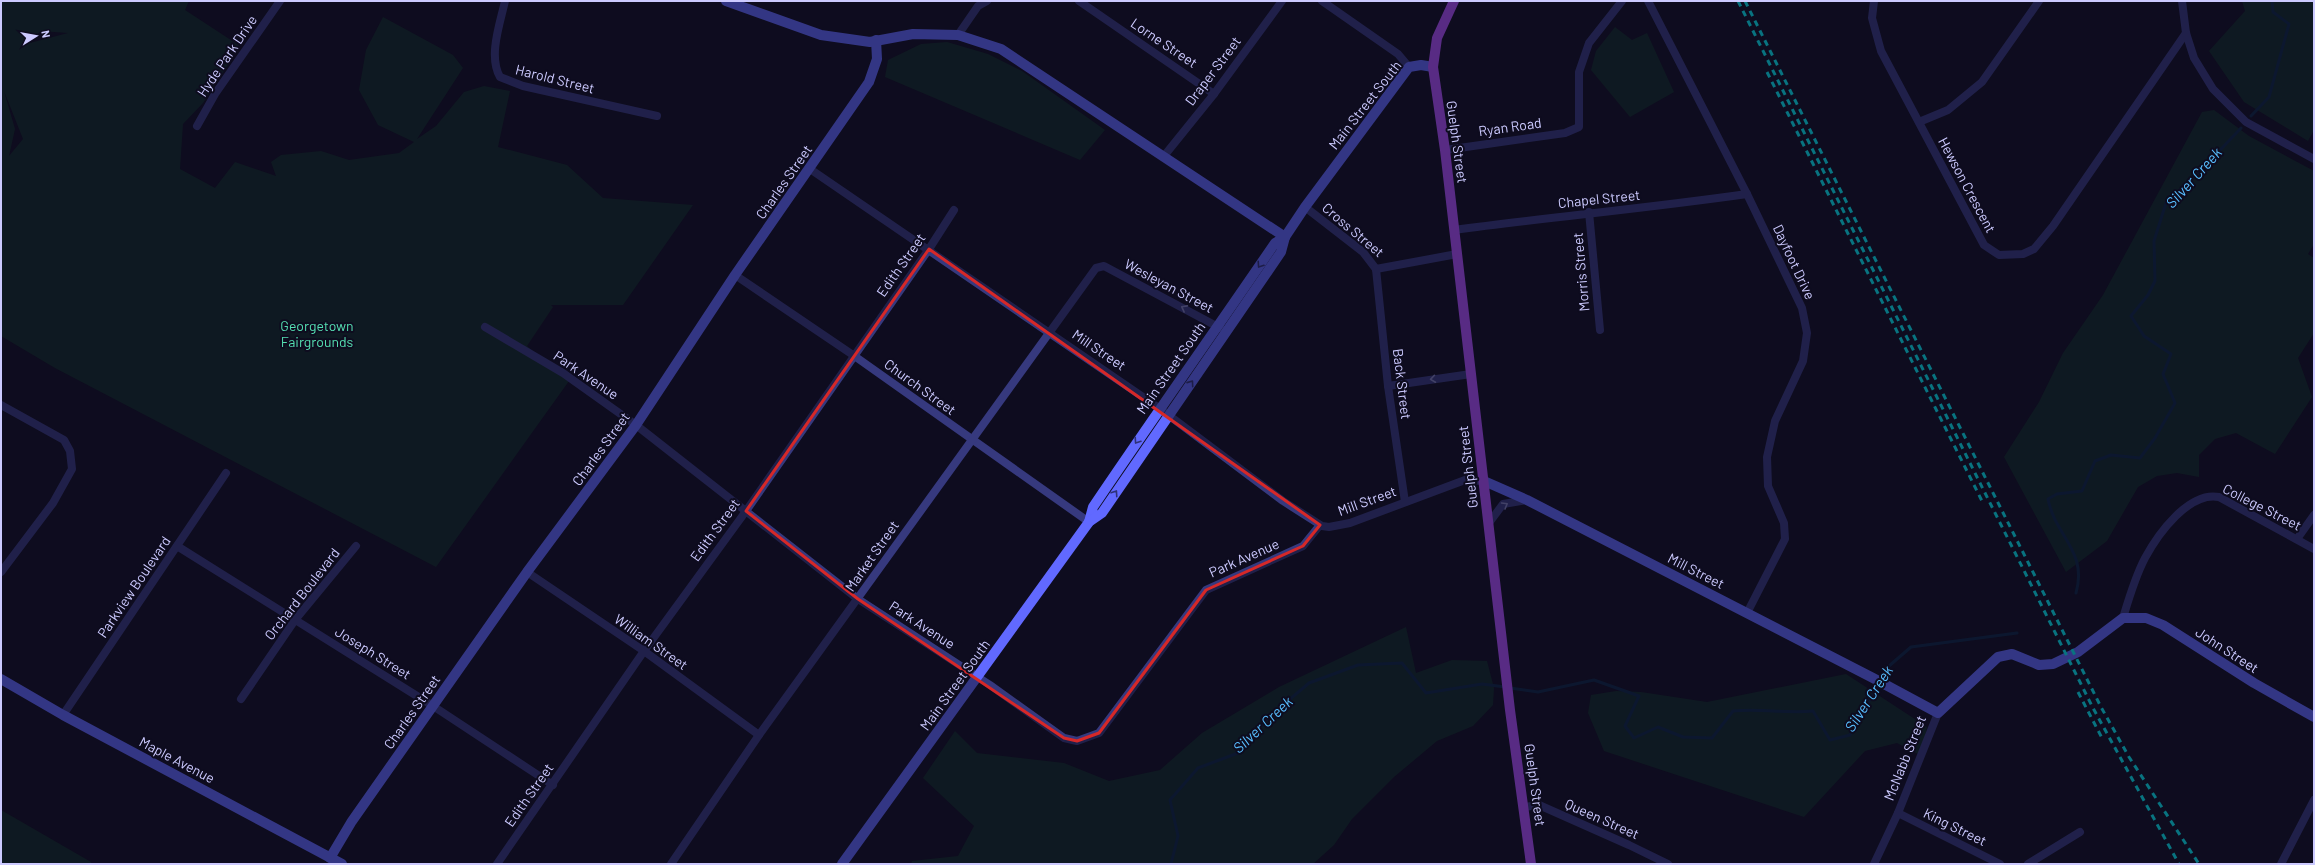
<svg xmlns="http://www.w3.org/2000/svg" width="2315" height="865" font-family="Barlow,sans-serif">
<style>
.green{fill:#0f2926;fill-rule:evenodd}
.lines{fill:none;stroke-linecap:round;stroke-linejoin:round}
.stream{stroke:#0b2543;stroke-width:3}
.street{stroke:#36397e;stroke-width:8}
.secondary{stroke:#6169ff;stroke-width:10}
.primary{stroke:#b151ff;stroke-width:10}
.rail{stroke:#00eff5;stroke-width:3;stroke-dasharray:6 5;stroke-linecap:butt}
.oneway{stroke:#2f3179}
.oneway2{stroke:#8182be}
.marked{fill:none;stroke:#d62828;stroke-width:3;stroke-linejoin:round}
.labels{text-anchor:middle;stroke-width:4;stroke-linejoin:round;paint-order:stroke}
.street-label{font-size:14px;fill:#cccaff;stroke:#0e0c1f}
.park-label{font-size:14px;fill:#55dfb2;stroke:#0e0c1f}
.water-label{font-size:15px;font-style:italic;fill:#58beff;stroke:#0e0c1f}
</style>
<rect width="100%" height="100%" fill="#0e0c1f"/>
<g class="green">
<path d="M1,1H189L185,10L240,46L203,103L183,124L180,169L215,188L235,162L276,176L271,162L281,155L321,151L349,160L399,153L414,142L378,125L359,90L366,50L383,17L453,55L463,68L417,139L436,126L464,92L484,86L510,91L498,147L567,165L603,198L693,205L623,305H551L553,307L527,346L569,381L436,567L55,368L1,336ZM41,31L68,33L26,44ZM4,91L23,139L9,156L15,129Z"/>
<path d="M2242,1H2314V130L2308,141L2244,102L2209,51L2245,11Z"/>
<path d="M1615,27L1632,40L1647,33L1674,92L1630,117L1591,70L1596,51Z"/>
<path d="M947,42L988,54L1022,71L1105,130L1080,160L885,77L888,60L921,44Z"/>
<path d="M2214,110L2249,136L2314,171V244L2308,254L2314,258V333L2298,358L2312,397L2275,454L2236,433L2215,439L2199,455V477L2177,473L2157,476L2138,487L2107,541L2066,572L2004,457L2039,402L2063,353L2103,295L2202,112Z"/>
<path d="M1406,627L1416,673L1452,660L1487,661L1494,688L1493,705L1473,726L1437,741L1394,777L1352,819L1334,845L1313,864H911L912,861L958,856L974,826L923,778L955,731L977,753L1064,763L1109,781L1160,770L1202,733L1279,687Z"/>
<path d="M1846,674L1927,727L1925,737L1918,754L1897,743L1865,751L1804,817L1604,751L1588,713L1591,695L1616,691L1641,692L1707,702Z"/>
<path d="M1,810L91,862V864H1Z"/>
</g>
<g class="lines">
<g class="stream">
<path d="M2251,116L2269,97L2289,24L2273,12L2272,1"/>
<path d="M2076,593C2088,551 2055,536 2048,499L2057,494L2082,491L2095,461L2111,455L2140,458L2155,438L2175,403L2163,374L2171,354L2144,336L2131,316L2148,295L2155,281L2154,241L2166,203L2207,164L2241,128"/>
<path d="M1510,688L1538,692L1594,680L1639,696L1625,726L1634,738L1658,727L1683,737L1712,738L1733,711C1760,708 1786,714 1813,711L1830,740L1850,735L1889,666L1911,647L2017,633"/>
<path d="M1171,864L1178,836L1170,800L1198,768L1238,753L1269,717L1309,683L1358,665L1402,663L1426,693L1482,684L1505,687"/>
</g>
<g class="street">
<path d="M505,1C500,24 488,56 500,77L523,86L657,116"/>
<path d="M1079,1L1214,94"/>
<path d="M1322,1L1398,54L1409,67"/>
<path d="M1648,1L1747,194L1802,308L1807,333L1803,361L1775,421L1767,457L1768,486L1784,523L1785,539L1747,613"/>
<path d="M1874,1L1872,18L1881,51L1984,245L1999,255L2023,254L2034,249L2053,226L2186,33"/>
<path d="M2182,1L2186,33L2194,58L2213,89L2246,122L2314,159"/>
<path d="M958,35L978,6L987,1"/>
<path d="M1919,122L1948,110L1982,82L2039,1"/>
<path d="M197,126L215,94L280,1"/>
<path d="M1445,150L1565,133L1579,127V72L1589,43L1622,1"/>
<path d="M1164,156L1214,94L1282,1"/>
<path d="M810,169L1159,408L1283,501L1322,526L1329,527L1350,523L1465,480L1484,481"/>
<path d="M1305,207L1363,252L1376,269"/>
<path d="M1589,212L1600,330"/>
<path d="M1454,230C1551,217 1649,208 1747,194"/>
<path d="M1376,269L1388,386L1405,502"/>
<path d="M1376,269L1457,254"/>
<path d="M735,275L853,355L1089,522"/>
<path d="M485,327L563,373L636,425L858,599L990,685L1064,738L1077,741L1099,733L1206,590L1303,546L1320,525"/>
<path d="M1388,386L1471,374"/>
<path d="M1,405L64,440L70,451L72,469L53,503L1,572"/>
<path d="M1489,523L1503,504L1527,500"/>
<path d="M2297,539L2314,515"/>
<path d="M177,546L433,706L553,785"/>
<path d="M527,572L644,651L759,735"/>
<path d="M2123,618C2129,598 2135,577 2145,558C2158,534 2189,491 2219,497L2314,549"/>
<path d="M241,699L295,620L356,546"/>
<path d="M63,715L226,473"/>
<path d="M1524,807L1539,805L1629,845L1668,864"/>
<path d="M1898,813L2000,864"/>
<path d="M497,864L644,651L746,511L929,249L954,210"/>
<path d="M671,864L759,735L1096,268L1104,266L1222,329"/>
<path d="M1874,864L1898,813L1938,713"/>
<path d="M2028,864L2080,832"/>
<path d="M2281,864L2314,800"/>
</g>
<g class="secondary">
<path d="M726,1L821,35L870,42L913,34L958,35L1001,49L1285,237"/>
<path d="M1484,481L1527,500L1873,678L1938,713L1998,657L2012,654L2039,665L2053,664L2078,652L2123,618H2146L2163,625L2254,683L2314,717"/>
<path d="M1089,522L1093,507C1153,418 1215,331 1275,243L1285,237"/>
<path d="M1,679L63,715L342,864"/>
<path d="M330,858L352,821L527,572L636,425L735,275L869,82L877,59L876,40"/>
<path d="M842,864L1089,522L1102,513L1281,252L1285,237L1305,207L1409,67L1421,65L1433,67"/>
</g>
<path class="primary" d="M1454,1L1437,38L1433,67L1445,150L1510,710L1531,864"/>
<g class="rail">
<path d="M1738,1L2093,708L2179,864"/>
<path d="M1745,1L2101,707L2129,757L2199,864"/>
<path d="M1767,72L1983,503"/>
<path d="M2078,692L2102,738"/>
</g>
</g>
<defs><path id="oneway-chevron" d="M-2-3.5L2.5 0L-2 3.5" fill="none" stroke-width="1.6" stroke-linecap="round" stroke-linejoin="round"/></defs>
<g class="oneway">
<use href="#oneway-chevron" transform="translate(1260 265) rotate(124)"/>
<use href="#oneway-chevron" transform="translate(1191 383) rotate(-55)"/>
<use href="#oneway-chevron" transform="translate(1137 441) rotate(124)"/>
<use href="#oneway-chevron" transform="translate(1115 493) rotate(-56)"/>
</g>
<g class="oneway2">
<use href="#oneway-chevron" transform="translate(1184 308) rotate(-152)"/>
<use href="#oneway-chevron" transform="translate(1433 379) rotate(172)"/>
<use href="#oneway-chevron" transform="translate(1505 505) rotate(-30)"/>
</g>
<path d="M0 0H2315V865H0ZM929,249L1320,525L1303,546L1206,590L1099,733L1077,741L1064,738L858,599L746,511Z" fill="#0e0c1f" fill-opacity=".55" fill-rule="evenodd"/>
<path class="marked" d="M929,249L1320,525L1303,546L1206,590L1099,733L1077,741L1064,738L858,599L746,511Z"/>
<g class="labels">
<g class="street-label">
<text transform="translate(1164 43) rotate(34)" y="5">Lorne Street</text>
<text transform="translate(227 56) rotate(-56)" y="5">Hyde Park Drive</text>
<text transform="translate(1213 71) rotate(-53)" y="5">Draper Street</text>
<text transform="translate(555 79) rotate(14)" y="5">Harold Street</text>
<text transform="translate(1365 105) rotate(-52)" y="5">Main Street South</text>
<text transform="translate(1510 127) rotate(-8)" y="5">Ryan Road</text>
<text transform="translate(1457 142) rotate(82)" y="5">Guelph Street</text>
<text transform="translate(784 182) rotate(-55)" y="5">Charles Street</text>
<text transform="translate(1967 185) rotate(62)" y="5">Hewson Crescent</text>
<text transform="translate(1599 199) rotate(-6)" y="5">Chapel Street</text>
<text transform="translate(1353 230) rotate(40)" y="5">Cross Street</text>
<text transform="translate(1794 262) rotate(65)" y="5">Dayfoot Drive</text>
<text transform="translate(901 265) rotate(-55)" y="5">Edith Street</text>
<text transform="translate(1581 272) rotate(-95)" y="5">Morris Street</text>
<text transform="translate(1169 286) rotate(28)" y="5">Wesleyan Street</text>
<text transform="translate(1099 350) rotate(34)" y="5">Mill Street</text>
<text transform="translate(1171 368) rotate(-55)" y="5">Main Street South</text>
<text transform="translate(586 375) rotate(34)" y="5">Park Avenue</text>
<text transform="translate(1402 384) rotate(83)" y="5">Back Street</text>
<text transform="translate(920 387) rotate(36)" y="5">Church Street</text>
<text transform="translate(601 449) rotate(-54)" y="5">Charles Street</text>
<text transform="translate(1468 467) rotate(-97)" y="5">Guelph Street</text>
<text transform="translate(1367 501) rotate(-20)" y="5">Mill Street</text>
<text transform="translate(2262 507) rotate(27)" y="5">College Street</text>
<text transform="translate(715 530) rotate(-54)" y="5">Edith Street</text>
<text transform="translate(872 556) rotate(-55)" y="5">Market Street</text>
<text transform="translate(1244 558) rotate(-24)" y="5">Park Avenue</text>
<text transform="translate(1696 571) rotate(27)" y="5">Mill Street</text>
<text transform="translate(134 587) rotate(-56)" y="5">Parkview Boulevard</text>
<text transform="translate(302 594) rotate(-52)" y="5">Orchard Boulevard</text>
<text transform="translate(922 625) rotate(33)" y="5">Park Avenue</text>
<text transform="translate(651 642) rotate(35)" y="5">William Street</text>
<text transform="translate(2227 650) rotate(33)" y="5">John Street</text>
<text transform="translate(373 653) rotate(32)" y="5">Joseph Street</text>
<text transform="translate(955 685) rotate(-54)" y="5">Main Street South</text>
<text transform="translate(412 712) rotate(-55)" y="5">Charles Street</text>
<text transform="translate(1905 758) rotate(-68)" y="5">McNabb Street</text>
<text transform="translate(177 760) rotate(28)" y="5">Maple Avenue</text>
<text transform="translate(1535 785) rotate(82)" y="5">Guelph Street</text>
<text transform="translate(529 795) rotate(-55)" y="5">Edith Street</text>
<text transform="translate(1602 819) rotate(24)" y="5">Queen Street</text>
<text transform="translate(1955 827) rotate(26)" y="5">King Street</text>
</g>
<g class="park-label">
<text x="317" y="331">Georgetown<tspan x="317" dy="16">Fairgrounds</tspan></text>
</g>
<g class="water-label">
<text transform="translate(2194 178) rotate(-48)" y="5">Silver Creek</text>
<text transform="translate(1869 699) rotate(-57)" y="5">Silver Creek</text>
<text transform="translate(1263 725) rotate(-43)" y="5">Silver Creek</text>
</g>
</g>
<rect width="2315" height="865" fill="none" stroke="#cccaff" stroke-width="4"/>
<g transform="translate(36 36) rotate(79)" stroke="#0e0c1f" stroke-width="3" paint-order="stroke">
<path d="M0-3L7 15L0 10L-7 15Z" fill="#cccaff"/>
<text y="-6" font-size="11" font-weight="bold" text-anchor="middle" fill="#cccaff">N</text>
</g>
</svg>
